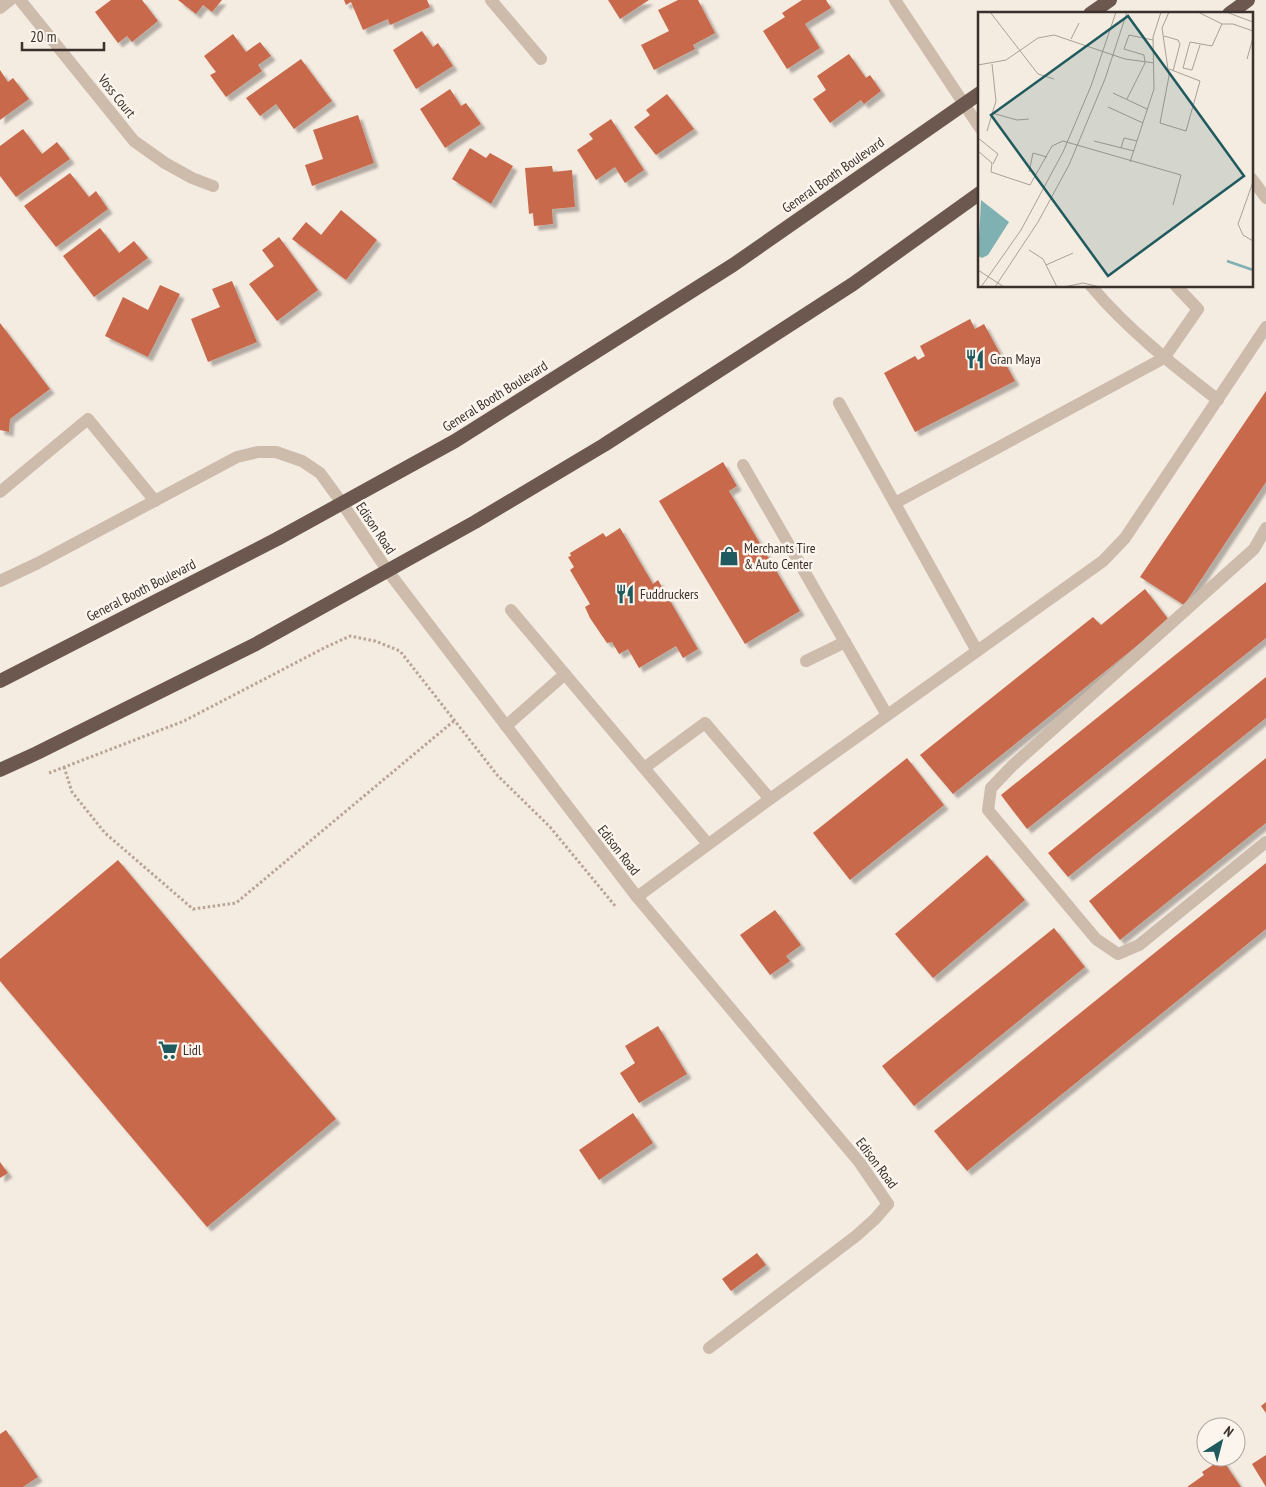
<svg xmlns="http://www.w3.org/2000/svg" width="1266" height="1487" font-family="'PT Sans Narrow',sans-serif">
<style>
.building{fill:#c8694b;filter:url(#shadow)}
.lines{fill:none;stroke-linecap:round;stroke-linejoin:round}
.path{stroke:#b9a596;stroke-width:3;stroke-dasharray:2.5 2.5;stroke-linecap:butt}
.service{stroke:#cdbbac;stroke-width:12}
.minor{stroke:#cdbbac;stroke-width:12}
.trunk{stroke:#6c584f;stroke-width:14}
.labels{text-anchor:middle;stroke-width:5;stroke-linejoin:round;paint-order:stroke}
.street-label{font-size:14px;fill:#3b302b;stroke:#fbf5ee}
.poi-label{font-size:14px;fill:#3b302b;stroke:#fbf5ee;text-anchor:start}
.inset-river{fill:none;stroke:#7fb0b2;stroke-width:2.5}
.inset-road{fill:none;stroke:#aaa098;stroke-width:1}
.view{fill:#1f5a5e;fill-opacity:0.15;stroke:#1f5a5e;stroke-width:2.5}
.inset-edge{fill:none;stroke:#3b302b;stroke-width:2.5}
</style>
<defs>
<filter id="shadow"><feDropShadow dx="4.5" dy="4.5" stdDeviation="1" flood-color="#0004"/></filter>
</defs>
<rect width="100%" height="100%" fill="#f4ebe1"/>
<g class="building">
<path d="M111,0H142L158,21L132,42L127,36L118,43L95,12Z"/>
<path d="M178,0H222L212,12L203,5L196,14Z"/>
<path d="M344,0H427L430,7L390,25L388,19L363,30L351,2L346,5Z"/>
<path d="M608,0H649L620,19Z"/>
<path d="M678,0H698L715,33L693,45L695,49L654,70L641,45L669,31L658,10Z"/>
<path d="M802,0H826L831,8L805,24L820,48L787,69L763,31L785,17L782,13Z"/>
<path d="M422,31L433,47L438,43L453,66L416,89L393,50Z"/>
<path d="M233,34L246,52L260,42L271,56L258,65L262,71L226,97L210,75L216,72L204,56Z"/>
<path d="M849,54L866,78L870,75L881,91L864,104L861,100L830,123L813,99L826,90L817,76Z"/>
<path d="M301,59L332,101L294,129L276,104L260,116L246,98Z"/>
<path d="M0,70L8,82L13,78L29,99L0,120Z"/>
<path d="M450,89L461,106L466,103L481,124L445,148L420,109Z"/>
<path d="M667,94L694,129L656,155L634,127L650,115L646,110Z"/>
<path d="M358,115L374,163L312,186L305,165L323,159L313,130Z"/>
<path d="M611,119L644,170L625,183L615,167L596,180L577,150L593,139L589,134Z"/>
<path d="M23,129L42,154L57,142L70,159L16,197L0,176V146Z"/>
<path d="M470,148L486,158L490,153L513,166L491,204L452,179Z"/>
<path d="M552,166L553,172L572,170L575,207L552,209L553,224L534,226L533,213L529,214L525,168Z"/>
<path d="M70,173L89,197L96,191L108,209L56,247L24,206Z"/>
<path d="M341,210L377,240L346,280L292,239L306,222L321,235Z"/>
<path d="M100,228L119,253L134,241L148,258L94,297L63,256Z"/>
<path d="M279,237L318,290L277,321L249,284L274,266L262,250Z"/>
<path d="M232,281L257,342L208,362L191,319L220,307L212,289Z"/>
<path d="M160,285L180,294L148,357L105,336L123,297L148,310Z"/>
<path d="M970,319L975,329L984,324L1015,381L915,432L884,373L915,356L918,360L925,356L920,346Z"/>
<path d="M0,323L50,389L10,419L9,432L0,430Z"/>
<path d="M1266,391V482L1184,605L1140,577Z"/>
<path d="M723,462L737,486L729,491L800,611L745,644L659,501Z"/>
<path d="M620,528L653,584L658,580L698,649L683,658L676,646L639,668L628,649L619,654L612,642L607,643L590,618L585,607L590,604L570,570L574,567L568,557L571,556L570,553L603,533L606,537Z"/>
<path d="M1266,582V638L1027,829L1001,795Z"/>
<path d="M1145,589L1169,620L953,794L920,755L1093,617L1101,625Z"/>
<path d="M1266,677V718L1068,877L1048,853Z"/>
<path d="M907,758L944,805L850,880L813,833Z"/>
<path d="M1266,758V823L1120,940L1089,901Z"/>
<path d="M987,855L1025,900L933,978L895,934Z"/>
<path d="M118,860L336,1119L207,1227L0,981V959Z"/>
<path d="M1266,863V929L967,1171L934,1131Z"/>
<path d="M775,910L801,945L786,956L790,961L770,975L740,935Z"/>
<path d="M1054,928L1085,967L914,1106L882,1066Z"/>
<path d="M658,1026L687,1074L639,1103L620,1073L635,1063L625,1046Z"/>
<path d="M633,1113L653,1143L599,1180L579,1150Z"/>
<path d="M0,1162L8,1173L0,1178Z"/>
<path d="M757,1253L766,1265L731,1291L722,1279Z"/>
<path d="M1266,1402V1413L1261,1406Z"/>
<path d="M6,1430L38,1477L23,1487H0V1434Z"/>
<path d="M1266,1455V1487L1252,1464Z"/>
<path d="M1222,1459L1241,1487H1187L1204,1475L1202,1472Z"/>
</g>
<g class="lines">
<g class="path">
<path d="M64,767L72,792L105,833L193,909L236,903L455,720"/>
<path d="M49,773L184,721L324,648L350,636L375,641L400,651L498,776L550,827L616,907"/>
</g>
<g class="service">
<path d="M1252,179L1266,198"/>
<path d="M1091,286C1128,330 1173,365 1218,400"/>
<path d="M839,403L977,651"/>
<path d="M743,465L887,715"/>
<path d="M0,492L88,419L155,501"/>
<path d="M895,503L1164,358L1198,309L1176,286"/>
<path d="M1266,528L1254,549L1012,766L991,788L988,810L1096,939L1118,954L1139,945L1266,842"/>
<path d="M0,581L38,563L237,457L258,452H276L302,461L320,473L342,503"/>
<path d="M511,610L708,844"/>
<path d="M806,661L845,642"/>
<path d="M506,726L565,674"/>
<path d="M644,768L705,723L770,799"/>
<path d="M637,897L770,799L1103,561L1125,538L1266,327"/>
<path d="M709,1348L856,1236L875,1219L888,1204"/>
</g>
<g class="minor">
<path d="M20,0L134,141L165,163L192,178L213,186"/>
<path d="M491,0L541,59"/>
<path d="M895,0L980,128"/>
<path d="M0,8L10,0"/>
<path d="M342,503L387,570L637,897L860,1163L888,1204"/>
</g>
<g class="trunk">
<path d="M1090,14L1110,0"/>
<path d="M1229,14L1248,0"/>
<path d="M0,681L277,539L455,441L733,265L980,93"/>
<path d="M0,770L37,753L256,644L475,522L604,445L853,284L980,193"/>
</g>
</g>
<defs>
<symbol id="restaurant-bare" viewBox="-9 -9 18 18"><path d="M-5-6h1v4h1v-4h1v4h1v-4h1v5L-1.5 .5V6h-2V.5L-5-1ZM5-6V6H3V1.5H1.5Q1.5-4 5-6Z" fill="#1f5a5e" stroke="#fbf5ee" stroke-width="2.5" paint-order="stroke"/></symbol>
<symbol id="shop-bare" viewBox="-9 -9 18 18"><path d="M-5-2.5h2.3a2.7 3.5 0 0 1 5.4 0H5L5.5 6h-11ZM-1.5-2.5h3a1.5 2.3 0 0 0-3 0Z" fill="#1f5a5e" stroke="#fbf5ee" stroke-width="2.5" paint-order="stroke"/></symbol>
<symbol id="supermarket-bare" viewBox="-9 -9 18 18"><path d="M-6-5.5h2.5l.6 2H6L4.5 2H-2.5L-4.4-4H-6ZM-1.5 3.2a1.3 1.3 0 1 0 .1 0ZM3 3.2a1.3 1.3 0 1 0 .1 0Z" fill="#1f5a5e" stroke="#fbf5ee" stroke-width="2.5" paint-order="stroke"/></symbol>
</defs>
<g fill-rule="evenodd">
<use href="#restaurant-bare" x="961" y="345" width="28" height="28"/>
<use href="#shop-bare" x="715" y="542" width="28" height="28"/>
<use href="#restaurant-bare" x="611" y="580" width="28" height="28"/>
<use href="#supermarket-bare" x="154" y="1036" width="28" height="28"/>
</g>
<g class="labels">
<g class="street-label">
<text transform="translate(117 96) rotate(51)" y="5">Voss Court</text>
<text transform="translate(833 175) rotate(-35)" y="5">General Booth Boulevard</text>
<text transform="translate(495 396) rotate(-32)" y="5">General Booth Boulevard</text>
<text transform="translate(376 528) rotate(56)" y="5">Edison Road</text>
<text transform="translate(141 590) rotate(-27)" y="5">General Booth Boulevard</text>
<text transform="translate(619 850) rotate(52)" y="5">Edison Road</text>
<text transform="translate(877 1163) rotate(53)" y="5">Edison Road</text>
</g>
<g class="poi-label">
<text x="990" y="364">Gran Maya</text>
<text x="744" y="553">Merchants Tire<tspan x="744" dy="16">&amp; Auto Center</tspan></text>
<text x="640" y="599">Fuddruckers</text>
<text x="183" y="1055">Lidl</text>
</g>
</g>
<g transform="translate(978 12)">
<rect width="275" height="275" fill="#f4ebe1"/>
<path d="M3,188L31,210L10,243L4,246L0,244Z" fill="#7fb0b2"/>
<path class="inset-river" d="M249,249L275,258"/>
<path class="inset-road" d="M12,0L60,62L76,67M220,0L244,12L234,34L212,30L205,56L214,58L222,33M248,0L275,10M244,12H255L275,19M186,24L200,28L202,32L195,59M93,27L101,11M269,47L275,26M0,53L28,48L60,26L76,23L147,47L176,51M191,57L222,69L208,119L182,111L191,64L184,16L191,0M135,81L169,97M149,87L167,51L166,43L146,37L151,23L175,28M130,95L165,111M14,101L39,108L51,107M9,119L18,89L14,52M0,126L20,142L15,152M116,129L156,139M143,136L146,126L159,129M0,139L14,151L13,160L52,173L74,134L85,129L203,163L195,193M152,150L176,77L175,25L183,0M51,160L55,141L69,145M275,170L260,212L265,223L275,229M51,238L65,247L79,275M68,253L95,241M0,258L26,275M3,275L43,218L85,140L113,74L138,0M17,275L60,210L91,153L127,67L149,0M86,275L105,271L122,275"/>
<path class="view" d="M150,4L266,164L130,264L13,103Z"/>
<rect width="275" height="275" class="inset-edge"/>
</g>
<g transform="translate(1221 1442) rotate(36)"><circle r="24" fill="#fbf5ee" stroke="#aea6a0"/>
<path d="M0-4L9 19L0 12L-9 19Z" fill="#1f5a5e"/>
<text y="-8" font-size="14" font-weight="bold" text-anchor="middle" fill="#3b302b">N</text>
</g>
<path d="M22 42v8h82v-8" fill="none" stroke="#3b302b" stroke-width="2.5"/>
<text x="30" y="42" font-size="15" fill="#3b302b" stroke="#fbf5ee" stroke-width="4" paint-order="stroke">20 m</text>
</svg>
